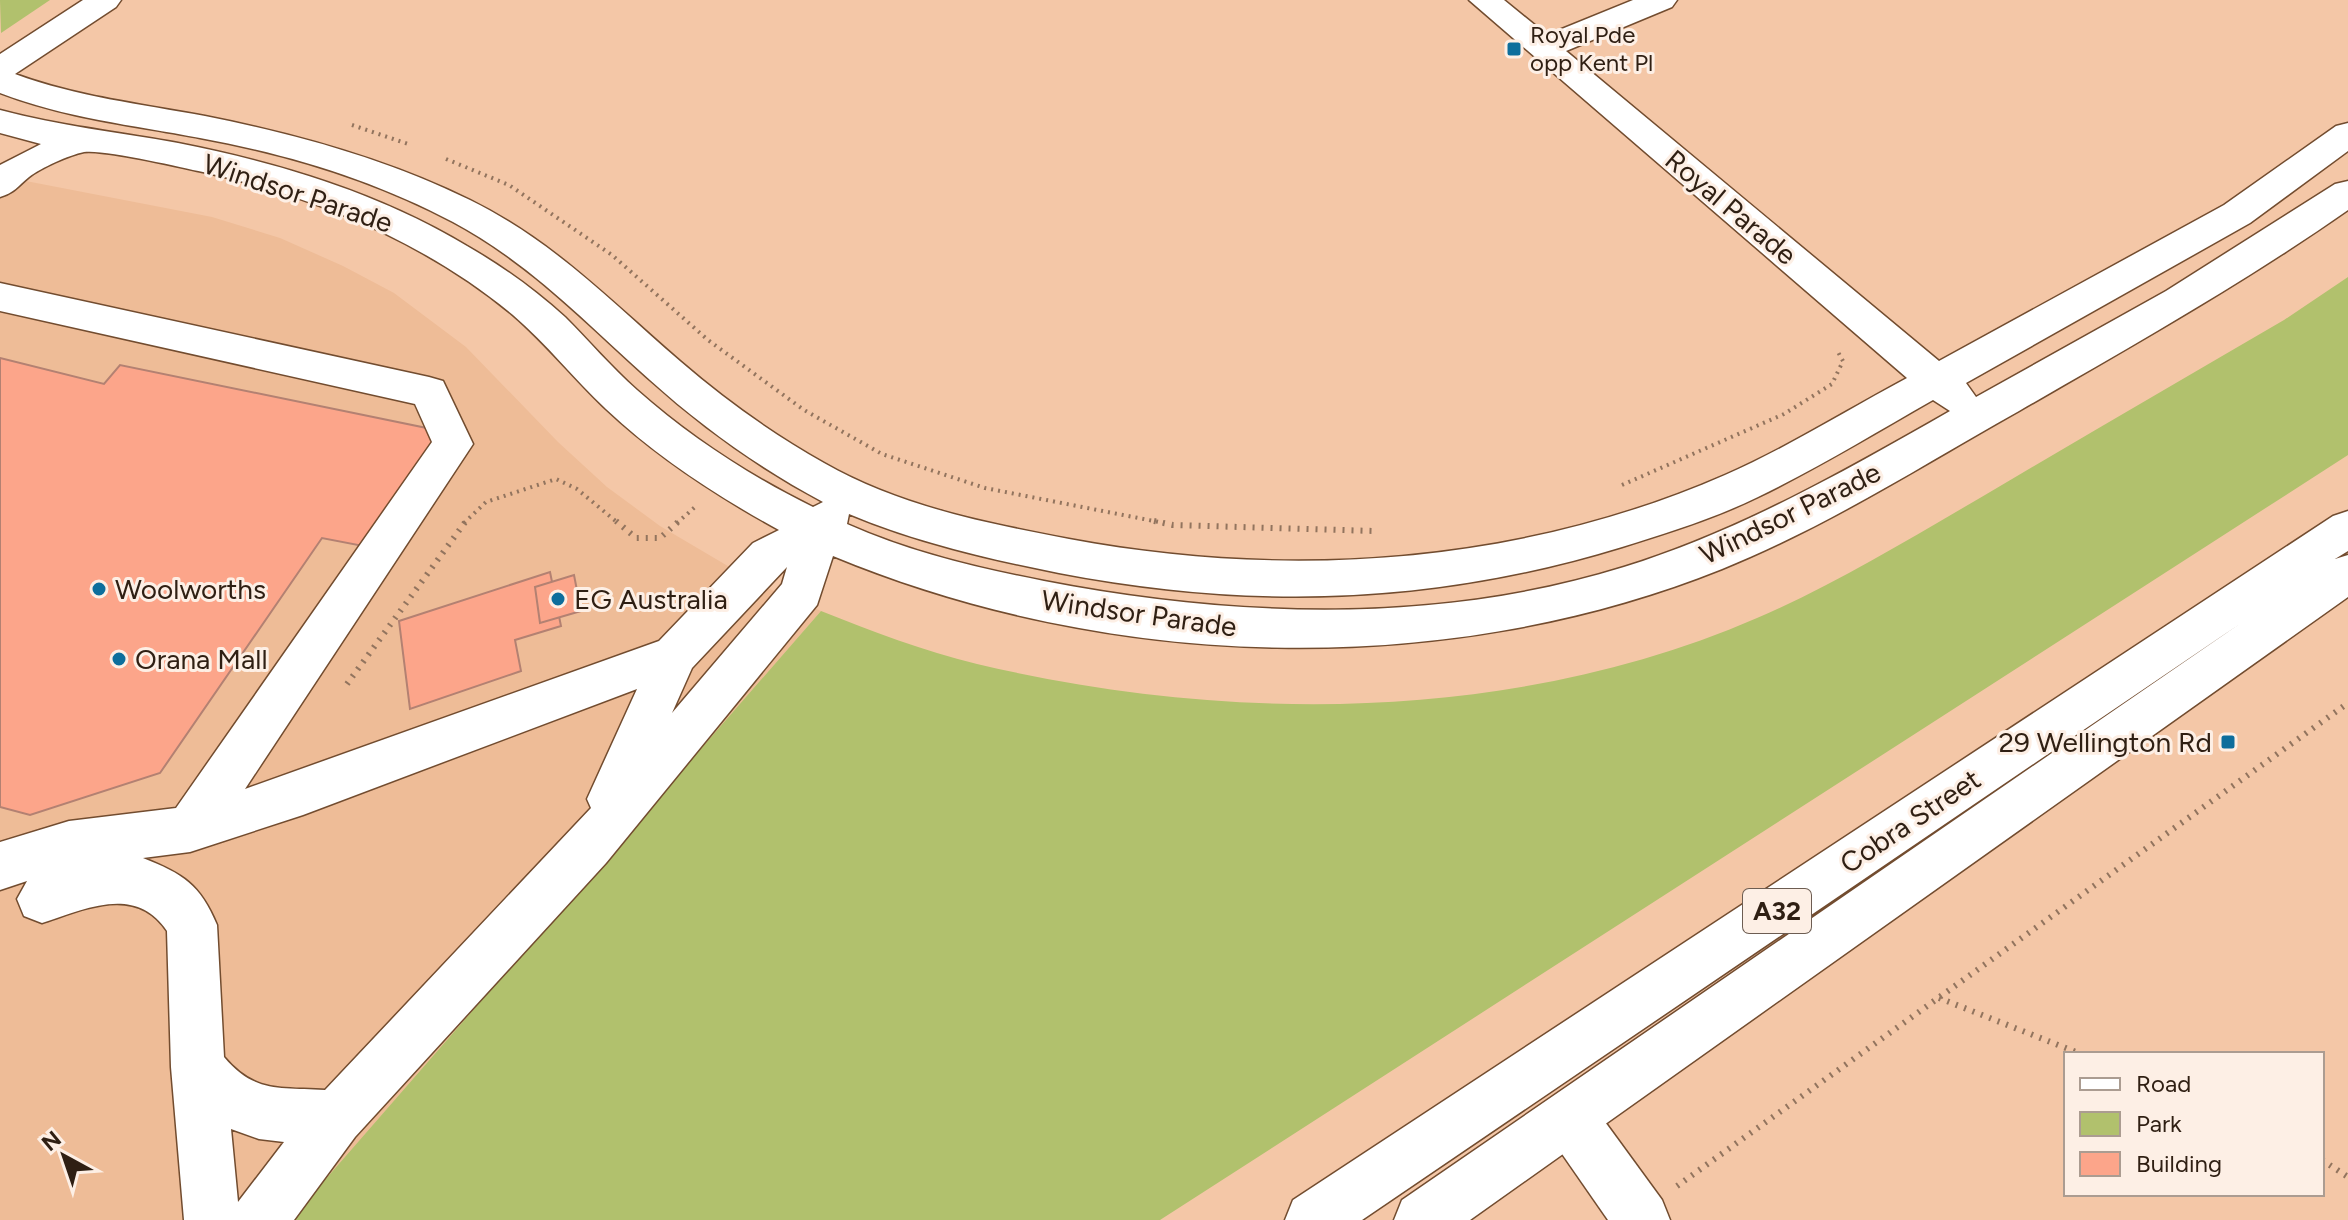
<svg xmlns="http://www.w3.org/2000/svg" width="2348" height="1220" font-family="Figtree,sans-serif">
<style>
.built{fill:#eebc97}
.green{fill:#b1c16d}
.building{fill:#fca58a;stroke:#b38172;stroke-width:2}
.lines{fill:none;stroke-linecap:round;stroke-linejoin:round}
.minor-casing{stroke:#724c2f;stroke-width:3}
.highway-casing{stroke:#724c2f;stroke-width:3}
.path-far1{stroke:#92745e;stroke-width:4;stroke-dasharray:2 5;stroke-linecap:butt}
.path{stroke:#92745e;stroke-width:6;stroke-dasharray:2 7;stroke-linecap:butt}
.minor{fill:#fff;fill-rule:evenodd}
.highway{fill:#fff;fill-rule:evenodd}
.poi-dot{fill:#0e6e9c;stroke:#fdefe5;stroke-width:3}
.labels{text-anchor:middle;stroke-width:6;stroke-linejoin:round;paint-order:stroke}
.far-poi-label{font-size:24px;fill:#2f1f13;stroke:#fdefe5;text-anchor:start}
.shield{fill:#fdefe5;stroke:#6d5d52;stroke-width:2}
.shield-label{font-size:26px;font-weight:bold;fill:#2f1f13}
.street-label{font-size:28px;fill:#2f1f13;stroke:#fdefe5}
.poi-label{font-size:28px;fill:#2f1f13;stroke:#fdefe5;text-anchor:start}
</style>
<rect width="100%" height="100%" fill="#f4c7a7"/>
<path class="built" d="M0,176L212,217L280,238L343,266L394,293L466,347L558,442L607,487L660,526L760,585L821,611L290,1220H0Z"/>
<g class="green">
<path d="M0,0H50L1,33Z"/>
<path d="M2348,277V455L1160,1220H290L821,611C872,631 923,651 977,664C1231,724 1515,723 1757,618C1836,584 1911,538 1985,495C2085,436 2184,378 2284,320Z"/>
</g>
<g class="building">
<path d="M0,358L104,384L120,365L446,432L363,546L322,538L160,773L30,815L0,807Z"/>
<path d="M550,572L561,626L515,640L521,671L410,709L399,621Z"/>
<path d="M574,575L581,611L540,623L535,587Z"/>
</g>
<g class="lines">
<defs>
<g id="minor">
<path d="M83,0H121L116,7L15,74C78,97 140,104 205,116C296,134 387,159 470,200C555,242 611,302 681,362C725,400 774,435 824,463C899,506 985,523 1069,539C1288,580 1519,565 1725,475C1787,448 1847,410 1907,378L1469,0H1504L1547,35L1633,0H1677L1672,7L1566,51L1939,361L2224,205L2336,126L2348,123V151L2250,223L1966,383L1976,397L2166,291L2335,184L2348,181V210C2242,284 2130,347 2019,411C1921,466 1826,527 1722,569C1443,681 1110,671 833,556L817,605L606,863L355,1137L294,1220H184L171,1067L167,931C136,884 85,909 42,923L24,916L17,899L27,881L0,890V842L69,821L176,808L432,442L415,404L0,311V283L429,377L443,381L473,444L245,789L659,641L753,543L779,530C717,496 658,458 606,409C574,379 547,344 513,315C424,241 315,197 203,172C180,167 103,149 84,152C69,155 41,168 29,177C18,186 14,193 0,197V165L41,144L0,133V110C59,126 118,132 178,143C279,163 379,193 467,246C502,266 535,290 565,317C589,341 611,367 637,390C690,437 750,476 813,507L823,502C761,469 702,427 650,380C586,323 530,263 453,222C374,180 288,154 200,138C132,125 65,118 0,93V54ZM1933,400L1950,411C1845,471 1740,531 1624,567C1438,625 1234,618 1044,581C977,568 910,552 847,524L849,514C916,542 988,559 1059,573C1252,610 1433,605 1622,547C1667,533 1715,518 1758,497C1818,468 1875,433 1933,400ZM787,567L782,584L672,713L692,668ZM637,689L587,799L591,808L325,1090C281,1087 255,1094 224,1057L217,925C200,884 183,874 143,858L190,852L303,815ZM231,1129L259,1139L284,1142L238,1202Z"/>
<path d="M1570,1092L1589,1100L1662,1200L1670,1220H1608L1551,1138L1543,1119L1551,1100Z"/>
</g>
<path id="highway" d="M2348,511V551L2335,559L2348,555V597L1470,1220H1394L1402,1200L2241,623L1362,1220H1285L1293,1200L2333,516Z"/>
</defs>
<use href="#minor" class="minor-casing"/>
<use href="#highway" class="highway-casing"/>
<g class="path-far1">
<path d="M352,125L411,145"/>
<path d="M446,159L509,185L612,255L708,340L804,410L882,454L985,488L1164,523"/>
<path d="M1622,485L1784,414L1832,384L1843,361L1838,352"/>
<path d="M464,523L486,502L556,479L577,489L618,523"/>
<path d="M677,523L695,507"/>
</g>
<g class="path">
<path d="M616,521L636,538H660L679,521"/>
<path d="M1154,521L1173,525L1374,531"/>
<path d="M347,684L466,521"/>
<path d="M1939,998L2081,1054"/>
<path d="M2322,1160L2348,1177"/>
<path d="M1677,1186L2348,703"/>
</g>
<use href="#minor" class="minor"/>
<use href="#highway" class="highway"/>
</g>
<g class="poi-dot">
<rect x="1506" y="41" width="16" height="16" rx="4"/>
<circle cx="99" cy="589" r="8"/>
<circle cx="558" cy="599" r="8"/>
<circle cx="119" cy="659" r="8"/>
<rect x="2220" y="734" width="16" height="16" rx="4"/>
</g>
<g class="labels">
<g class="far-poi-label">
<text x="1530" y="43">Royal Pde<tspan x="1530" dy="28">opp Kent Pl</tspan></text>
</g>
<rect class="shield" x="1743" y="889" width="68" height="44" rx="6"/>
<g class="shield-label">
<text x="1777" y="920">A32</text>
</g>
<g class="street-label">
<text transform="translate(298 193) rotate(18)" y="10">Windsor Parade</text>
<text transform="translate(1731 207) rotate(40)" y="10">Royal Parade</text>
<text transform="translate(1790 513) rotate(-26)" y="10">Windsor Parade</text>
<text transform="translate(1139 613) rotate(8)" y="10">Windsor Parade</text>
<text transform="translate(1910 821) rotate(-34)" y="10">Cobra Street</text>
</g>
<g class="poi-label">
<text x="115" y="599">Woolworths</text>
<text x="574" y="609">EG Australia</text>
<text x="135" y="669">Orana Mall</text>
<text x="2212" y="752" text-anchor="end">29 Wellington Rd</text>
</g>
</g>
<rect x="2064" y="1052" width="260" height="144" fill="#fdefe5" stroke="#ab9c91" stroke-width="2"/>
<rect x="2080" y="1078" width="40" height="12" fill="#ffffff" stroke="#ab9c91" stroke-width="2"/>
<text x="2136" y="1092" font-size="24" fill="#2f1f13">Road</text>
<rect x="2080" y="1112" width="40" height="24" fill="#b1c16d" stroke="#ab9c91" stroke-width="2"/>
<text x="2136" y="1132" font-size="24" fill="#2f1f13">Park</text>
<rect x="2080" y="1152" width="40" height="24" fill="#fca58a" stroke="#ab9c91" stroke-width="2"/>
<text x="2136" y="1172" font-size="24" fill="#2f1f13">Building</text>
<g transform="translate(64 1156) rotate(320)" stroke="#fdefe5" stroke-width="6" paint-order="stroke">
<path d="M0-6L14 30L0 20L-14 30Z" fill="#2f1f13"/>
<text y="-12" font-size="22" font-weight="bold" text-anchor="middle" fill="#2f1f13">N</text>
</g>
</svg>
